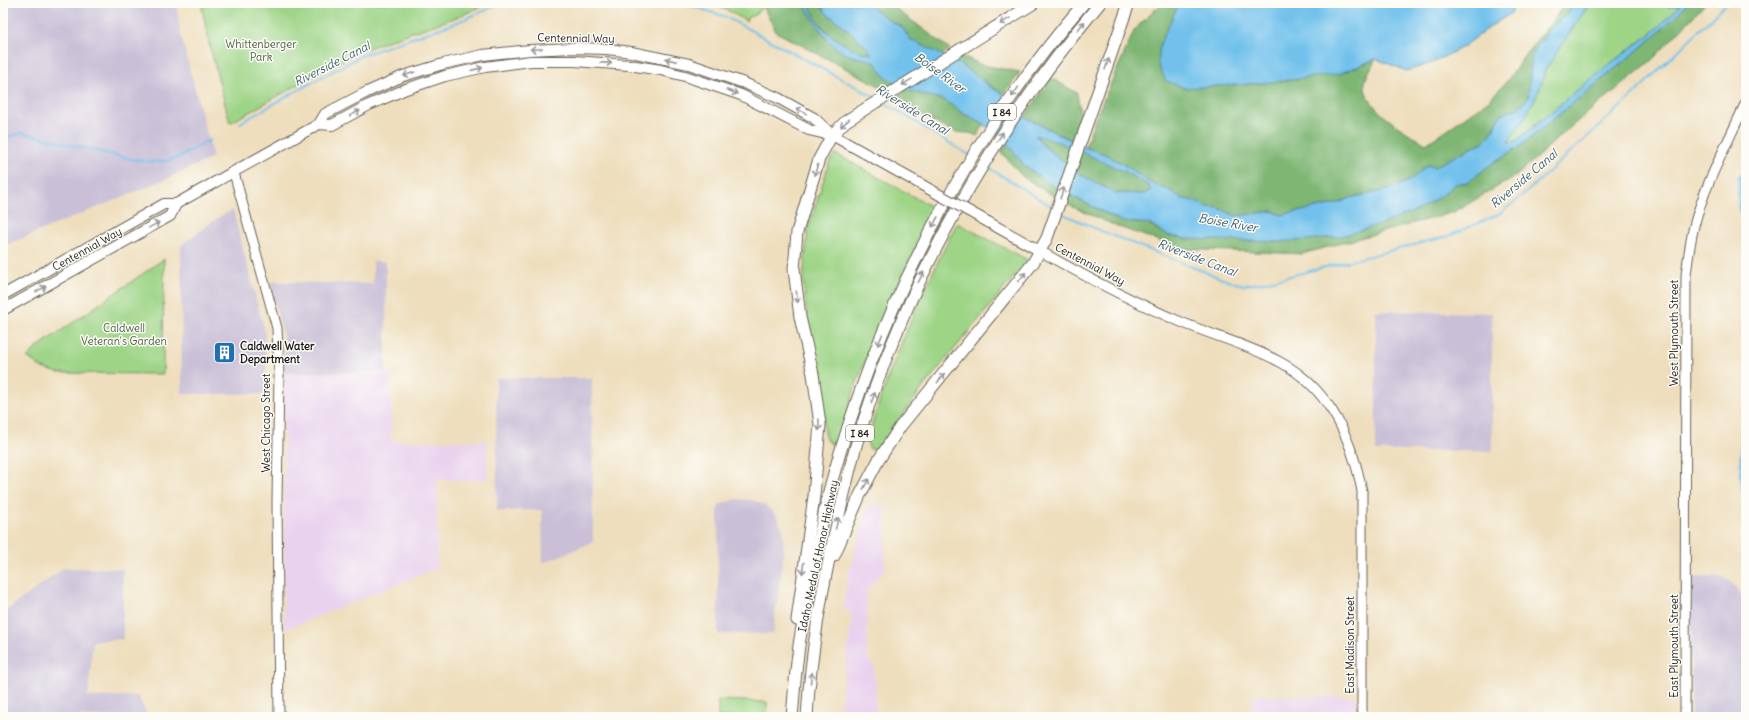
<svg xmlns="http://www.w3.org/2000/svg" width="1749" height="720" font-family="Delius,sans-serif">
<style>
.built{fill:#e9d2ee}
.industrial{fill:#c9bfd7}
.green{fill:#9dd486;stroke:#5c7851}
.forest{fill:#7eb673;stroke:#4d6948}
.water{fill:#71c1ec;stroke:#466e84;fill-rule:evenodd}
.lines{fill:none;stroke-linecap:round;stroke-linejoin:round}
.stream{stroke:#71c1ec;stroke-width:2}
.canal{stroke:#71c1ec;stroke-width:7}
.secondary-casing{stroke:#666054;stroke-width:11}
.primary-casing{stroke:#666054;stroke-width:12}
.highway-casing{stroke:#666054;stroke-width:13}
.secondary{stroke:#fff;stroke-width:9}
.primary{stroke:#fff;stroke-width:10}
.highway{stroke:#fff;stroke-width:11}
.primary-bridge-casing{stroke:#666054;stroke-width:12;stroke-linecap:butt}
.primary-bridge{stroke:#fff;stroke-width:10}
.oneway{stroke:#999}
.labels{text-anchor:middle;stroke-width:3;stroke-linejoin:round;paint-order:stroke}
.shield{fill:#fdfcf7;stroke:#605f5e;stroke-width:1}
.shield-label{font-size:10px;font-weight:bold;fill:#1c1c1c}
.street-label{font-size:11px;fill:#1c1c1c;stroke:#fdfcf7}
.park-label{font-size:11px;fill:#495c41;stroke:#fdfcf7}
.poi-label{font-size:11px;font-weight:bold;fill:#1c1c1c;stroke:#fdfcf7;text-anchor:start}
.water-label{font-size:12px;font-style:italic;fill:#3e5e6f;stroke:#fdfcf7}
</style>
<rect width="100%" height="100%" fill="#fdfcf7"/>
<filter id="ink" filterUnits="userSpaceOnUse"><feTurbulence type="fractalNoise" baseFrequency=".025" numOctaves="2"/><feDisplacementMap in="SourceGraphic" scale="8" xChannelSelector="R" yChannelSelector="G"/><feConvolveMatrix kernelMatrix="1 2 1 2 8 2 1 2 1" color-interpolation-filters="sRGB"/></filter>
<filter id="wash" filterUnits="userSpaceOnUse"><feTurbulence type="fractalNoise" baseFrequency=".012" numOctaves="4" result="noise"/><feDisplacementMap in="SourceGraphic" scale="16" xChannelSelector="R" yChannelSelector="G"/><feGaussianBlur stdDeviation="0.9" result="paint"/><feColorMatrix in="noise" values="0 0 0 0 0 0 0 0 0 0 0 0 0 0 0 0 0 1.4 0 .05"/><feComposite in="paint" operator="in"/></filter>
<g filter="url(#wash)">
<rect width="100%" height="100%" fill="#eedebd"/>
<g class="built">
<path d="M391,372V441H487V480H437V568L284,630V373Z"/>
<path d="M869,504L885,506V569L867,590L868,663L874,664V679H876V717H839L852,616L843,606L848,577Z"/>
<path d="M1253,696L1355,697V717H1253Z"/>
</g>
<g class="industrial">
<path d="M3,3H176L181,36L213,157L164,180L3,246Z"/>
<path d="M233,210L265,333L266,394H182L181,245L219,217Z"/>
<path d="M373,261L386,262V372L284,373V338L270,283L275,282L373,284Z"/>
<path d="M1376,311L1492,313V451H1376Z"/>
<path d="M496,378H592L593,542L543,563L542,510L497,511Z"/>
<path d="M736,499L751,500L765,505L776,515L783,529L784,550L773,634H718V508L720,505Z"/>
<path d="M64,568L123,569V639L93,641L88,697L138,696L148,717H3V613Z"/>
<path d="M1691,577H1725L1738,590L1746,603V708L1740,717H1691Z"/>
</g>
<g class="green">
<path d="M201,3H490L455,18L395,38L366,49L331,66L230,123L209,43Z"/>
<path d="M705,3H766L755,15L748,17L746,21L727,10Z"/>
<path d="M1590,3H1668V6H1681L1654,31L1603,69L1516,141L1507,142L1525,118L1539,91L1545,70Z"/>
<path d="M836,154L936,209L886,308L855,387L841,434L837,441L832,444L826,440L809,332L803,280L808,229L830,160Z"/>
<path d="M957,223L1028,260L923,387L878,448L873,450L869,448L867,441C889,365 922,293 957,223Z"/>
<path d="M164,259L163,374L58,373L42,368L27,357L39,346Z"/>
<path d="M718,700L767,702V717H718Z"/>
</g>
<g class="forest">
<path d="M766,3H804C813,19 827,44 843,53C852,57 864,59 874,61L884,76L897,84L887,90L776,32L763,6Z"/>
<path d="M808,3H820L826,13L850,31L859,41L864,44L872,54C853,52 833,40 821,25C815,19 812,10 808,3Z"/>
<path d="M866,3H888L950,49L942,55L911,40L901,26L893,23Z"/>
<path d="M1162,3H1179L1177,7L1339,74L1376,59C1372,67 1363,79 1365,88C1369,112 1407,132 1426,144L1488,101L1508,80L1525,55L1566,3H1574L1569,12L1549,30L1530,84L1528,98L1516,109L1501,114L1491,134L1483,142L1434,167L1427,166L1412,179L1391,189L1350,198L1336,204L1281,215L1273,211L1236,216L1219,208L1206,207L1198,202L1181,198L1169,190L1152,184L1128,167L1105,154L1085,147L1096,117L1135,29Z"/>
<path d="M1688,3H1706L1652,60L1567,130L1516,176L1454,212L1302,254L1182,249L1116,226L1066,204L1069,195L1123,222L1148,224L1167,235L1187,239H1224L1388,222L1420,209L1444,194L1455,184L1468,182L1494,162L1521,146L1656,35Z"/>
<path d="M960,55L982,65L1020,72L1004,95L953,60Z"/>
<path d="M1051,78L1077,93L1082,125L1076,142L1028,119L1025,116Z"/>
<path d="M907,89L944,100L964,114L984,125L977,136C968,131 964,134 956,132C943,129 906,106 898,96Z"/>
<path d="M1035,134L1061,142L1125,172L1148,185L1152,190L1144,194L1116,193L1080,174L1045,147Z"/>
<path d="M1007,143L1043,177L1060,191L1057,198L1023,177L1001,152Z"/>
</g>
<g class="water">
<path d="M804,3H808C812,10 815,19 820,25C833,39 853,52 872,54L864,44L859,41L850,31L826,13L820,3H866L893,23L901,26L911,40L955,61L980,78L990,87L1002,93L1028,119L1087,148L1105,154L1128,167L1152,184L1169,190L1181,198L1198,202L1206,207L1219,208L1236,216L1273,211L1281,215L1336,204L1350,198L1391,189L1412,179L1427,165L1434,167L1483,142L1491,134L1501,114L1516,109L1528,98L1532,54L1549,30L1569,12L1574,3H1590L1545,70L1539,91L1525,118L1508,142L1516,141L1603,69L1654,31L1680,6L1668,7V3H1688L1656,35L1521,146L1494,162L1468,182L1455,184L1444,194L1420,209L1388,222L1342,236L1308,240L1278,242L1187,239L1167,235L1150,224L1123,222L1056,188L1025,166L1008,145L981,122L964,114L944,100L911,91L891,80L884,76L874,61C864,59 852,57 843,53C827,44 813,19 804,3ZM1035,135L1061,143L1125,172L1148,185L1151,190L1144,194L1116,193L1080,174L1045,147Z"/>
<path d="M1179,3H1513L1512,13L1497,22L1463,47L1432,63L1407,71L1376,59L1339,74L1264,83L1185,88L1166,81L1158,65L1160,44Z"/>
</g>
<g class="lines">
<g class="stream">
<path d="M679,3L692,6L726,17L875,97"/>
<path d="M883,102L969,155"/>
<path d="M240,123L298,90L363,55L455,23L503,3"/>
<path d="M3,138L22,133L131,159L152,162L166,161L179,157L210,140"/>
<path d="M986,166L1054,208"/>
<path d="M1059,212L1099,230L1228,281L1244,285L1259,283L1286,277L1449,236L1499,214L1521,197L1628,100L1727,3"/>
</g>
<g class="canal">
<path d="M1741,178V208L1746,222"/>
<path d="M1746,412C1743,441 1741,470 1746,498"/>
</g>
</g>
</g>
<g filter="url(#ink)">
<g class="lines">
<defs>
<g id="secondary">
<path d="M234,173L277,328L279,375L277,502L279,717"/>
<path d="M1040,251C1086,277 1133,302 1181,322C1214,336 1249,345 1280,362C1329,388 1352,439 1362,491V717"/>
<path d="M1685,717L1686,275C1688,259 1690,242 1694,226C1705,183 1728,143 1746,102"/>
</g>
<g id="primary">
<path d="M319,124L332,125L369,105L406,89L445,76L485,67L531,61H574L629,65L661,70L685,76L741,95L809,130L830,135"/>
<path d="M988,222L1040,251"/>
<path d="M3,295L164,204H176L319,124L325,114L367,92L403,76L443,64L483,55L530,50L572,48L607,49L631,52L689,64L744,83L778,98L814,118L832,135L922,185"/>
<path d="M3,310L170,216L176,204"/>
</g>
<g id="highway">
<path d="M834,556L860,495L878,461L900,427L1033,263L1047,238L1129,3"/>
<path d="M797,620L814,496L820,424L813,374L800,317L794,269L797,232L819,159L832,135L846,121L1034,3"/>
<path d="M792,717C794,696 795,675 798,654C800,632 806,610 810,588C816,554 822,518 831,484C879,309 965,141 1084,3"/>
<path d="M807,717C811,646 824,576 841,507C846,485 851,463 857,442C906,281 992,132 1100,3"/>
</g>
</defs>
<use href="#secondary" class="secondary-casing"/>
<use href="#primary" class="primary-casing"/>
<use href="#highway" class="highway-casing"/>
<use href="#secondary" class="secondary"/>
<use href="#primary" class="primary"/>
<use href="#highway" class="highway"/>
<defs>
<path id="primary-bridge" d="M922,185L988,222"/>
</defs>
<use href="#primary-bridge" class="primary-bridge-casing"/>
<use href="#primary-bridge" class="primary-bridge"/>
</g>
<defs><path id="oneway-shaft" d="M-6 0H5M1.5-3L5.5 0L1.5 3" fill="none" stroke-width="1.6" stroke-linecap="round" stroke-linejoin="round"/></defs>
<g class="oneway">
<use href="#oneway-shaft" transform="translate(1005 21) rotate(149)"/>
<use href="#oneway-shaft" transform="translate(1081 26) rotate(-50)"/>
<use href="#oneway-shaft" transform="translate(536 49) rotate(177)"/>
<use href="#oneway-shaft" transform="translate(671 60) rotate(-167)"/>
<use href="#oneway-shaft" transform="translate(606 63) rotate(4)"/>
<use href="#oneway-shaft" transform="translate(1107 64) rotate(-71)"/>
<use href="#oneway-shaft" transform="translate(477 69) rotate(-13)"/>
<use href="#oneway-shaft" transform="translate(409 74) rotate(162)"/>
<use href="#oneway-shaft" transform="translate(907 82) rotate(148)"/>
<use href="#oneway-shaft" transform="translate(732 92) rotate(21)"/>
<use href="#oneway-shaft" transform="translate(1015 92) rotate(125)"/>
<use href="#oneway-shaft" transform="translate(801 111) rotate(-151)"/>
<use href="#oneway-shaft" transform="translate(355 113) rotate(-28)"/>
<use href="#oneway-shaft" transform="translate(845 123) rotate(139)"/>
<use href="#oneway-shaft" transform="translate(1000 137) rotate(-58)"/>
<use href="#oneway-shaft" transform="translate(816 170) rotate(107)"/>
<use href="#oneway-shaft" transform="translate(1062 193) rotate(-71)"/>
<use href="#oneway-shaft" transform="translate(935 222) rotate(119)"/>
<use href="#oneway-shaft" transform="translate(154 225) rotate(-29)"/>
<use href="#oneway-shaft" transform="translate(921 277) rotate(-63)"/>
<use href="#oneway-shaft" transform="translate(1022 277) rotate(-51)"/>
<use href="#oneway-shaft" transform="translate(41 289) rotate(-29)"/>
<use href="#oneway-shaft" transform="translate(797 297) rotate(83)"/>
<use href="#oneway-shaft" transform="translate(880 340) rotate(113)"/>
<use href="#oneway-shaft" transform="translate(941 378) rotate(-52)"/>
<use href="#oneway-shaft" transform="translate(873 398) rotate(-71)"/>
<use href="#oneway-shaft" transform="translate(819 425) rotate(89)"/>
<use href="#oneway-shaft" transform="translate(866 484) rotate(-62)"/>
<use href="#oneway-shaft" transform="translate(837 523) rotate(-76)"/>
<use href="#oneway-shaft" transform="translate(803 568) rotate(97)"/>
<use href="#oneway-shaft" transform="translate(811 678) rotate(-85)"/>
</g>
</g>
<defs>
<symbol id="building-square" viewBox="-11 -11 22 22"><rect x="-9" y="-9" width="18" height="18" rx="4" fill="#1f6fb2" stroke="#fdfcf7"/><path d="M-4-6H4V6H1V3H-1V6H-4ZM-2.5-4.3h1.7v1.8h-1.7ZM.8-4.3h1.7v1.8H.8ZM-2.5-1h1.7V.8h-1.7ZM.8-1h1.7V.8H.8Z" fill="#fff"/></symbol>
</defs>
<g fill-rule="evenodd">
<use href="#building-square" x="212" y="340" width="25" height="25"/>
</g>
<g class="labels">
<g class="shield">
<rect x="988" y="104" width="28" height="16" rx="3"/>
<rect x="846" y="425" width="28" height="16" rx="3"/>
</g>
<g class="shield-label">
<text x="1002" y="116">I 84</text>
<text x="860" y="437">I 84</text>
</g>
<g class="street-label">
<text transform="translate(576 38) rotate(1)" y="4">Centennial Way</text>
<text transform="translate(87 249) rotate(-29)" y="4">Centennial Way</text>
<text transform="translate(1090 264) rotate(28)" y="4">Centennial Way</text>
<text transform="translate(1674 333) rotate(-90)" y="4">West Plymouth Street</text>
<text transform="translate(266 423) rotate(-90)" y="4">West Chicago Street</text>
<text transform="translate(818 556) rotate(-78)" y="4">Idaho Medal of Honor Highway</text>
<text transform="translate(1350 645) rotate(-90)" y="4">East Madison Street</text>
<text transform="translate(1674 646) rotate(-90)" y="4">East Plymouth Street</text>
</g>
<g class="park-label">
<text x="261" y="48">Whittenberger<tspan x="261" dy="13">Park</tspan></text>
<text x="124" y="332">Caldwell<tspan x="124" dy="13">Veteran's Garden</tspan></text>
</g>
<g class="poi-label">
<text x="240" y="350">Caldwell Water<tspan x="240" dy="13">Department</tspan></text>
</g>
<g class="water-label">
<text transform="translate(332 64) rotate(-27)" y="4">Riverside Canal</text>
<text transform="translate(940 73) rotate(36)" y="4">Boise River</text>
<text transform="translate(912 110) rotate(32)" y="4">Riverside Canal</text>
<text transform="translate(1524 179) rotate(-40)" y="4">Riverside Canal</text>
<text transform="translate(1228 223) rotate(10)" y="4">Boise River</text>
<text transform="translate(1197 258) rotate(21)" y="4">Riverside Canal</text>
</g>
</g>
<rect width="1749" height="720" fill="none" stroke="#fdfcf7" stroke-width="16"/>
</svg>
